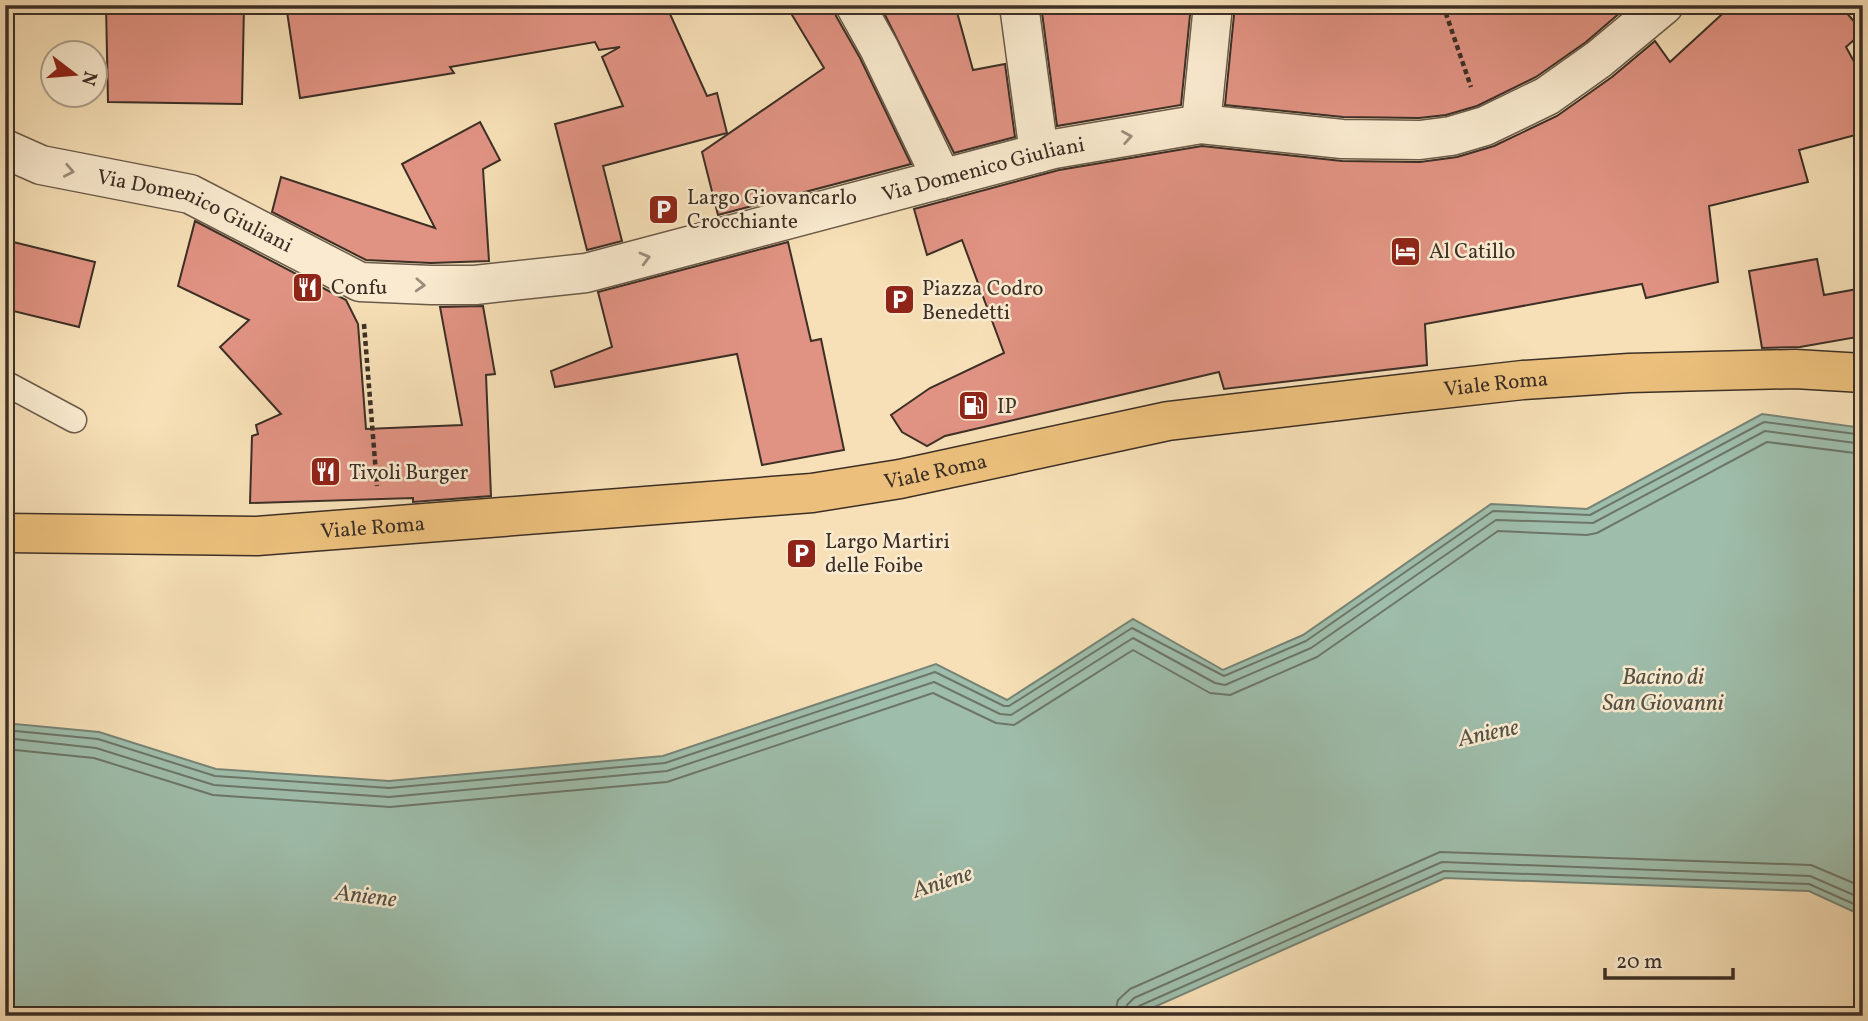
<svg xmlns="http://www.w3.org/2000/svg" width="1868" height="1021" font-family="Vollkorn,serif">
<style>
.water{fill:#9ebdab;stroke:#778476;stroke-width:2}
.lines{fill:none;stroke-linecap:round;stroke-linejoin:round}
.shore{stroke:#6d7668;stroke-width:2}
.building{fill:#e19383;stroke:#3c2f26;stroke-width:2}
.lane-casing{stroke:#6b5b4a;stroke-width:27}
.street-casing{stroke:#6b5b4a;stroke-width:41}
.primary-casing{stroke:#3c2f26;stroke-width:41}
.path{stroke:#3c2f26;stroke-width:4.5;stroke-dasharray:5 3.5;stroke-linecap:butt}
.lane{stroke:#faebd0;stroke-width:24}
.street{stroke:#faebd0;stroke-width:38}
.primary{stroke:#ecc07c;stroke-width:38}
.oneway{stroke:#9b8d7b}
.labels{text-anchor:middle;stroke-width:5;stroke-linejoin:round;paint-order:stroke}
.street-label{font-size:21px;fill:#3c2f26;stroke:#faebd0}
.poi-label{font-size:21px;fill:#3c2f26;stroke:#faebd0;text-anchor:start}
.water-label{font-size:23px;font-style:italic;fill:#545247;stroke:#faebd0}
</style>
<rect width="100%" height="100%" fill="#f7e0b7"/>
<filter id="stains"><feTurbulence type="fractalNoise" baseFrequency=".00286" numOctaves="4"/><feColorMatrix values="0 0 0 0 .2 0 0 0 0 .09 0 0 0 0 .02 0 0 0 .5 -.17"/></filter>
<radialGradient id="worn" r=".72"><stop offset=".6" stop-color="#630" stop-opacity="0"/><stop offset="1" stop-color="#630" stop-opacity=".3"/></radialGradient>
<path class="water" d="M1762,414L1863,428V916L1809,891L1445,878L1134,1016H5V723L99,732L216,769L389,781L663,756L936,664L1007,700L1133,619L1223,670L1303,635L1491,504L1587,509Z"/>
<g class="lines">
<g class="shore">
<path d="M5,730L98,739L215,776L389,788L665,763L935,672L1004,706H1009L1132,628L1224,676L1306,641L1493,511L1590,515L1764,422L1863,435"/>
<path d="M5,738L96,748L214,785L389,797L667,771L934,682L1000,714L1011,715L1133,638L1215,683L1225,685L1311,648L1496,520L1593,523L1765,431L1863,444"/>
<path d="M5,749L94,758L213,795L390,807L667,782L933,693L996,723L1014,725L1133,650L1210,693L1230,695L1317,657L1498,531L1587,535L1597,533L1767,442L1863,454"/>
<path d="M1114,1016L1118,1000L1130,989L1440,852L1811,865L1863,887"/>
<path d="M1125,1016L1127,1005L1134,998L1442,862L1810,876L1863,899"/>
<path d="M1134,1016L1135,1010L1139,1006L1444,871L1809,884L1863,908"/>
</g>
</g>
<g class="building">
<path d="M106,5H244L242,104L108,102Z"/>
<path d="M286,5H666L707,96L717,93L727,133L603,166L622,241L587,250L555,124L623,106L602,57L620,47L599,50L595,42L450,67L454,73L300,98Z"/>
<path d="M786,5H833L836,16L860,58L911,164L718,215L702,152L824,68Z"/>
<path d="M880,5H955L973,70L1005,64L1015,137L954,153Z"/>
<path d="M1041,5H1191L1181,105L1057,126Z"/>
<path d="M1235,5H1629L1586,42L1536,77L1477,106L1446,115L1419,118L1343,117L1225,105Z"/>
<path d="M1732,5H1840L1863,32L1846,47L1863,78V133L1799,150L1808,182L1709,206L1718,282L1646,298L1642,284L1425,324L1427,365L1224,389L1219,372L945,436L927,446L902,432L891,415L930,388L1004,353L962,240L927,255L914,209L1059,170L1202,146L1342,161L1420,162L1457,157L1494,146L1557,116L1612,77L1655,41L1670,62Z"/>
<path d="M480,122L500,160L483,169L489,261L431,263L366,260L272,212L281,177L435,228L402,164Z"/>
<path d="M195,221L346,300L358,324L366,429L462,425L440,307L483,306L495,374L486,375L491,496L413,502V498L250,503L252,436L258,434L256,425L281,414L220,347L249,320L178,286Z"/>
<path d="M5,240L95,262L79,327L5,309Z"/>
<path d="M788,242L811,341L821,339L844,450L762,465L737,354L555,387L551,371L612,347L598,292Z"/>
<path d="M1817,259L1824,295L1863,288V336L1800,347L1762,348L1749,271Z"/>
</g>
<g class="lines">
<defs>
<path id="lane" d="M5,383L74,420"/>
<g id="street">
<path d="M855,5L879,48L942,179"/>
<path d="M1019,5L1039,153"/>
<path d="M1201,124L1213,5"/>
<path id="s1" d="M5,149L41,165L190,194L360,282L431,285H475L586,273L1054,149L1201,124L1342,139L1420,140L1451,136L1485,126L1547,96L1599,59L1664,5"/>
</g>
<g id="primary">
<path id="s2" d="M5,533L257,536L812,493L900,479L1168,421L1408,393L1523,380L1629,373L1795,369L1863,373"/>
</g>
</defs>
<use href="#lane" class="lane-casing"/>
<use href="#street" class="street-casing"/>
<use href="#primary" class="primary-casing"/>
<g class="path">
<path d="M1443,5L1471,87"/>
<path d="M364,324L377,486"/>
</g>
<use href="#lane" class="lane"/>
<use href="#street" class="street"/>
<use href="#primary" class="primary"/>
</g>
<defs><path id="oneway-chevron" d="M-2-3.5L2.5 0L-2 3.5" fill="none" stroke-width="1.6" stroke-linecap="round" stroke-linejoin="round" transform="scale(1.75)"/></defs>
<g class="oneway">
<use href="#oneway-chevron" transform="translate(1127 137) rotate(-10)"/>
<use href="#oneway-chevron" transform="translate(69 171) rotate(11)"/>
<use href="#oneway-chevron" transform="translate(645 258) rotate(-15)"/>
<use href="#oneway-chevron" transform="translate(420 285) rotate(3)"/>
</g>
<defs>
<symbol id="parking-square" viewBox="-11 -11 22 22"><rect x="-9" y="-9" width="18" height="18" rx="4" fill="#8f2418" stroke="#faebd0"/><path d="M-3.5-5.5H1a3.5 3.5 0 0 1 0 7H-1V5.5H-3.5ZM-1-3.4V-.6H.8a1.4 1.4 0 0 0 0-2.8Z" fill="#fff"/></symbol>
<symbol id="hotel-square" viewBox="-11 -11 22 22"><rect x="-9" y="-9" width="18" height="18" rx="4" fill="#8f2418" stroke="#faebd0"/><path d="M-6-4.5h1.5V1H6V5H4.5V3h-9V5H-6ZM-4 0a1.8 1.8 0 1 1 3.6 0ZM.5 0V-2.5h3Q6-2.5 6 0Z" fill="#fff"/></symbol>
<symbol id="restaurant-square" viewBox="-11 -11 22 22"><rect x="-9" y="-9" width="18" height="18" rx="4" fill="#8f2418" stroke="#faebd0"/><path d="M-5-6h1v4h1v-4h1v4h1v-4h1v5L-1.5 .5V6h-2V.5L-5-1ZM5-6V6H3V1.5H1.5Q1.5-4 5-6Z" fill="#fff"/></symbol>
<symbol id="fuel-square" viewBox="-11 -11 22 22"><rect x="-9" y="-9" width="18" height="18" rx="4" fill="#8f2418" stroke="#faebd0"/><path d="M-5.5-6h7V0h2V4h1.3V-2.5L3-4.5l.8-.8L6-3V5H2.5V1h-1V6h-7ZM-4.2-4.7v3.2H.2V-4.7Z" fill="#fff"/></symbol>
</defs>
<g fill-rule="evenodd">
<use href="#parking-square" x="646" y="192" width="35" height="35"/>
<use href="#hotel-square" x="1388" y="234" width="35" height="35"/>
<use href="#restaurant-square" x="290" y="270" width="35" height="35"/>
<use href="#parking-square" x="882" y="282" width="35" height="35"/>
<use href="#fuel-square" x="956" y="388" width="35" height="35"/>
<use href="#restaurant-square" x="308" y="454" width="35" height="35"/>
<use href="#parking-square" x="784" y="536" width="35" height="35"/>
</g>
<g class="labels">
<g class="street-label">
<text dy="7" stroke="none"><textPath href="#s1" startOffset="1020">Via Domenico Giuliani</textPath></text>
<text dy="7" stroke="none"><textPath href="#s1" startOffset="201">Via Domenico Giuliani</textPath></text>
<text dy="7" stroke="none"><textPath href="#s2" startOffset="1502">Viale Roma</textPath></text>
<text dy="7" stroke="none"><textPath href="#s2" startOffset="934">Viale Roma</textPath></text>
<text dy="7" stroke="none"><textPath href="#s2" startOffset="368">Viale Roma</textPath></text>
</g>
<g class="poi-label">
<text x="687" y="204">Largo Giovancarlo<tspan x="687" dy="24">Crocchiante</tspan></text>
<text x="1429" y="258">Al Catillo</text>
<text x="331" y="294">Confu</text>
<text x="922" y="295">Piazza Codro<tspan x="922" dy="24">Benedetti</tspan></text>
<text x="997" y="413">IP</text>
<text x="349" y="479">Tivoli Burger</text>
<text x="825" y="548">Largo Martiri<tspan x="825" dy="24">delle Foibe</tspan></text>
</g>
<g class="water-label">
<text x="1663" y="684">Bacino di<tspan x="1663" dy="26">San Giovanni</tspan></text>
<text transform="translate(1488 732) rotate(-12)" y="8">Aniene</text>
<text transform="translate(942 881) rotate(-18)" y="8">Aniene</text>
<text transform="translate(366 895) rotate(7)" y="8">Aniene</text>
</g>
</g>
<rect width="1868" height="1021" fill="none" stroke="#f7e0b7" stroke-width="28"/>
<rect x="7" y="7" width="1854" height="1007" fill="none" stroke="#3c2f26" stroke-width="3.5"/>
<rect x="14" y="14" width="1840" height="993" fill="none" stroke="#3c2f26" stroke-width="2"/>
<g transform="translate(74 74) rotate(106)"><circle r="33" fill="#faebd0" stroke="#aea08c" stroke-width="2"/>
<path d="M0-5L12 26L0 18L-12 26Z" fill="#8f2418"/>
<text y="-10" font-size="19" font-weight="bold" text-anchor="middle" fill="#3c2f26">N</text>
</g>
<path d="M1605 968v10h128v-10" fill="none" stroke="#3c2f26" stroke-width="3.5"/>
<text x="1616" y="968" font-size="21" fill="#3c2f26" stroke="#faebd0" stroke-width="5" paint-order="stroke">20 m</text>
<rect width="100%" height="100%" filter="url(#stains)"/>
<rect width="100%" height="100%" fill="url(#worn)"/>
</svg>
